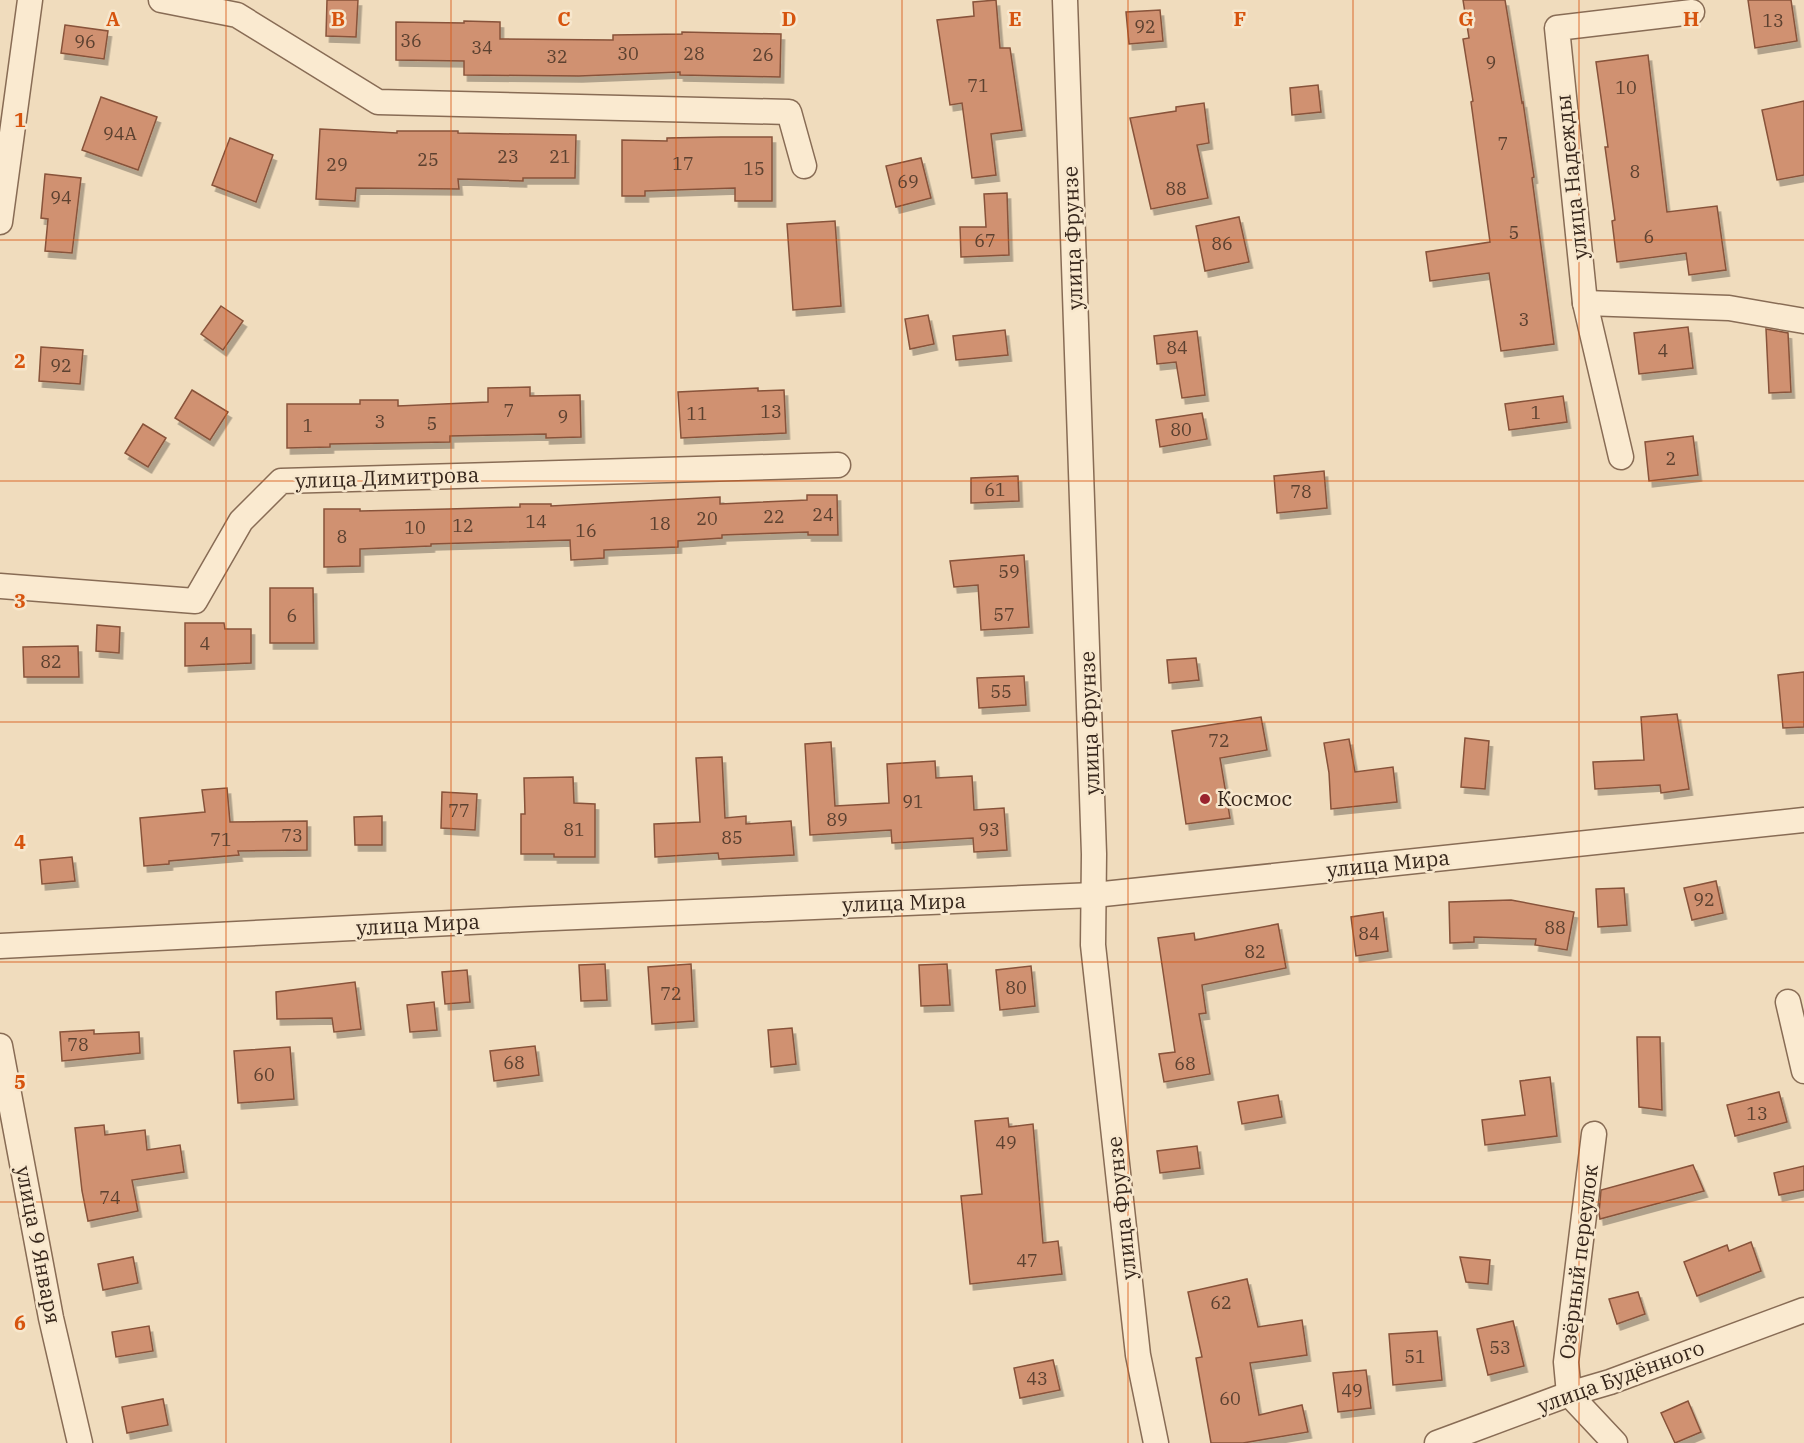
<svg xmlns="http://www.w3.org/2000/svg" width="1804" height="1443" font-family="'IBM Plex Serif',serif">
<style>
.building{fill:#d09171;stroke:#88533a;stroke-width:1.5;filter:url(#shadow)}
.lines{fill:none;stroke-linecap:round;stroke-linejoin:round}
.minor-casing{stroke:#886c55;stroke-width:27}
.minor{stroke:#faead0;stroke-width:24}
.grid{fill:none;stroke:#d6540e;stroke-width:1.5;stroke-opacity:0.55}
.poi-dot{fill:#9a232d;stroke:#f7e7cd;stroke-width:2}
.labels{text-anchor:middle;stroke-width:5;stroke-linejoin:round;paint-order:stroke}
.number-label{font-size:18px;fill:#5c4130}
.street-label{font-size:21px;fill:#36261b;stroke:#f7e7cd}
.poi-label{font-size:21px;fill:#36261b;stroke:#f7e7cd;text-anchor:start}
.grid-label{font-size:20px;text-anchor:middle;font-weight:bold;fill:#d6540e;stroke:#f7e7cd;stroke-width:5;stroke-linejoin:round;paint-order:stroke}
</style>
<defs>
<filter id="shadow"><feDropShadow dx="3.5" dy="6" stdDeviation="0" flood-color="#0004"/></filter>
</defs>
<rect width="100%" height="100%" fill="#f0dcbd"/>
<g class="building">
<path d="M327,0H358L356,37L326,36Z"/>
<path d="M996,0L1000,48H1010L1022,130L991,134L996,175L972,178L962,103L950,105L937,20L974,16L973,2Z"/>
<path d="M1463,0H1505L1522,103L1523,102L1534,177L1532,178L1554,344L1501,351L1489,273L1430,281L1426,252L1490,242L1471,102L1473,101L1463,39L1469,38Z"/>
<path d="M1748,0H1791L1797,41L1755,48Z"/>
<path d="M1160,10L1163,41L1129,44L1126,12Z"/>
<path d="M464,21L500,22V39L613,40V35L682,34V32L781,34L780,77L680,75V72L579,76L464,75V61L396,60V22L464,23Z"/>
<path d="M65,25L108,31L104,59L61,53Z"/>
<path d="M1648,55L1667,212L1717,206L1726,270L1689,275L1686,253L1617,262L1612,221L1615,220L1605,147H1608L1596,62Z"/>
<path d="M1318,85L1321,112L1292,115L1290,88Z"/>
<path d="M101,97L157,117L138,170L82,150Z"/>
<path d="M1804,101V175L1777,180L1762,110Z"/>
<path d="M1204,103L1209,143L1197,145L1208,198L1151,209L1130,118L1176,111V107Z"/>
<path d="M320,129L397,133V131H458V133L576,135L575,178H523V181L458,179L459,189L356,188L355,201L316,199Z"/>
<path d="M721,137H772V201H735V188L645,191V196H622V140L667,141V138Z"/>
<path d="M230,138L273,155L256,202L212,185Z"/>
<path d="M921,158L931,198L896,207L886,166Z"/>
<path d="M45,174L81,178L72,253L45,251L48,219L41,218Z"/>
<path d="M1007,193L1009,255L961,257L960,227H986L984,194Z"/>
<path d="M1239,217L1249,262L1205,271L1196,226Z"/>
<path d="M835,221L841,306L793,310L787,224Z"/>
<path d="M221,306L243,321L223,350L201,334Z"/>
<path d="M928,315L934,344L910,349L905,319Z"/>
<path d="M1688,327L1693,368L1639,374L1634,333Z"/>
<path d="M1766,329L1788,333L1791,392L1769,393Z"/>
<path d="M1005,330L1008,355L956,360L953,336Z"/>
<path d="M1197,331L1205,395L1182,398L1176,362L1157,364L1154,336Z"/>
<path d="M41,347L83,350L80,384L39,381Z"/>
<path d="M530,387V396L580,395L581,437L546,438V434L450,436V442L330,444V447L287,448V404H360V400H398V406L488,402V388Z"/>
<path d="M758,388V391L784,390L786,433L681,438L678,392Z"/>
<path d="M192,390L228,412L210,440L175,418Z"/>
<path d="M1563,396L1567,422L1509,430L1505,404Z"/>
<path d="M1202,413L1207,439L1160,447L1156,420Z"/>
<path d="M143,424L166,438L148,467L125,453Z"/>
<path d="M1693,436L1698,475L1649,481L1645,442Z"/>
<path d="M1324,471L1327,508L1277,513L1274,476Z"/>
<path d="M1018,476L1019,501L971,503V478Z"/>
<path d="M807,495H837L838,535H808V532L722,535V538L678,541V547L604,550V558L571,560L570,540L431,544V546L360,549V566L324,567V509H360V511L448,509L520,507V504H551V506L720,497V504L807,500Z"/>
<path d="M1024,555L1029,627L981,630L978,585L954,587L950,561Z"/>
<path d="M270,588H313L314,643H270Z"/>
<path d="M185,623H224L225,629H251V663L185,666Z"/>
<path d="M97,625L120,627L119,653L96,651Z"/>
<path d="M78,646L79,677H24L23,647Z"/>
<path d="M1196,658L1199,680L1169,683L1167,660Z"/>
<path d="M1804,672V727L1783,728L1778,675Z"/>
<path d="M1024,676L1026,705L979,708L977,678Z"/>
<path d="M1677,714L1689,789L1661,793L1660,785L1595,789L1593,762L1644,760L1641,717Z"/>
<path d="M1261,717L1267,750L1220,758L1230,818L1186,824L1172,731Z"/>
<path d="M1465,738L1489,741L1485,789L1461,787Z"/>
<path d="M1349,739L1355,772L1393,767L1397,802L1331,809L1329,773L1324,743Z"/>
<path d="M831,742L835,806L889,803L887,764L935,761L936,778L972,776L974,810L1004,808L1007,850L974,852L973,838L892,843L891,830L810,835L805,744Z"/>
<path d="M722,757L725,818L746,816V824L791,821L794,855L719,859L718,853L655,857L654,824L700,822L696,758Z"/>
<path d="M573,777L574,803L595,804V857H554V854H521V814H525L524,778Z"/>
<path d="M227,788L230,822L307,821V850L238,851L239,855L169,861V864L144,866L140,818L205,812L202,790Z"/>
<path d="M442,792L477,794L475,830L441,828Z"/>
<path d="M382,816V845H355L354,817Z"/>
<path d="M72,857L75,881L42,884L40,860Z"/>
<path d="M1716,881L1723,913L1692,920L1684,888Z"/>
<path d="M1624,888L1627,925L1598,927L1596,889Z"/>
<path d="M1511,900L1574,912L1567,950L1535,945L1536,939L1474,937V942L1450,943L1449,902Z"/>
<path d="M1383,912L1388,951L1356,956L1351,917Z"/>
<path d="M1278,924L1286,968L1202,985L1206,1013L1199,1014L1210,1074L1164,1082L1159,1054L1175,1052L1158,938L1194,933L1195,940Z"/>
<path d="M605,964L607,1000L581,1001L579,965Z"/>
<path d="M691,964L694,1021L652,1024L648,967Z"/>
<path d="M947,964L950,1005L921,1006L919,965Z"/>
<path d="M1031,966L1035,1006L1000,1010L996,970Z"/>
<path d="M467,970L470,1002L445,1004L442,972Z"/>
<path d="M355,982L361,1029L334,1032L332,1018L277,1019L276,992Z"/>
<path d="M434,1002L437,1030L410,1032L407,1005Z"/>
<path d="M792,1028L796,1064L771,1067L768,1030Z"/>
<path d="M94,1030V1034L139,1032L140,1053L62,1061L60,1032Z"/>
<path d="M1637,1037H1660L1662,1110L1639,1107Z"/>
<path d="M535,1046L539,1075L494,1081L490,1051Z"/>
<path d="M290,1047L294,1099L238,1103L234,1051Z"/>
<path d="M1550,1077L1557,1136L1485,1145L1482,1120L1525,1115L1520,1081Z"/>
<path d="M1779,1092L1787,1122L1735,1136L1727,1105Z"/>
<path d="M1278,1095L1282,1117L1242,1124L1238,1102Z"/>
<path d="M1008,1118L1009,1127L1033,1124L1043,1243L1058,1241L1062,1274L970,1284L961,1196L982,1194L975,1121Z"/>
<path d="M104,1125L105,1135L145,1130L147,1150L180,1145L184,1172L132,1180L138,1211L88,1221L82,1191L75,1128Z"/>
<path d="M1197,1146L1200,1168L1160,1173L1157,1151Z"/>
<path d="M1693,1165L1704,1191L1600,1219L1599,1213L1601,1190Z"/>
<path d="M1804,1166V1190L1779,1195L1774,1173Z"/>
<path d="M1751,1242L1761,1271L1697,1296L1684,1262L1727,1245L1729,1251Z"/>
<path d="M133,1257L138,1283L103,1290L98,1264Z"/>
<path d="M1460,1257L1490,1260L1488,1284L1466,1282Z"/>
<path d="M1247,1279L1258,1327L1302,1320L1307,1355L1250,1363L1259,1415L1302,1405L1308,1432L1243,1443H1211L1196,1358L1202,1357L1188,1292Z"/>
<path d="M1638,1292L1645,1314L1617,1324L1609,1299Z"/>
<path d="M1513,1321L1524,1366L1488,1375L1477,1329Z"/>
<path d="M149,1326L153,1351L116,1357L112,1332Z"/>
<path d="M1437,1331L1442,1380L1393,1385L1389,1334Z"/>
<path d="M1053,1360L1060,1390L1020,1398L1014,1368Z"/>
<path d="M1366,1370L1371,1408L1338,1412L1333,1373Z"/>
<path d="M163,1399L168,1425L127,1433L122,1407Z"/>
<path d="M1688,1401L1701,1432L1675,1443L1661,1413Z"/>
</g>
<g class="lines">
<defs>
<g id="minor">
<path d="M161,0L237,15L378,102L789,112L804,166"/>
<path d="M1065,0L1094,854L1093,945L1138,1355L1156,1443"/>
<path d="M0,222L30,0"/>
<path d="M1585,303L1729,308L1804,321"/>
<path d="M1621,457L1585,303L1557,28L1692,12"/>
<path d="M0,586L195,601L241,521L281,481L838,465"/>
<path d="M0,946L530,919L1094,895L1804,820"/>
<path d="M1788,1002L1804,1071"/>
<path d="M0,1046L51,1318L80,1443"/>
<path d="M1594,1134L1566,1362L1569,1394L1615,1443"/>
<path d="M1437,1443L1569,1394L1610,1382L1804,1310"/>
</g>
</defs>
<use href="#minor" class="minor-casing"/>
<use href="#minor" class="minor"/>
</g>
<path class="grid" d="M226,0V1443M451,0V1443M676,0V1443M902,0V1443M1128,0V1443M1353,0V1443M1579,0V1443M0,240H1804M0,481H1804M0,722H1804M0,962H1804M0,1202H1804"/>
<circle class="poi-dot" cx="1205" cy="799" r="6"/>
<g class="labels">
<g class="number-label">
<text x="1773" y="27">13</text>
<text x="1145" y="33">92</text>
<text x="411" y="47">36</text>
<text x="85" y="48">96</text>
<text x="482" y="54">34</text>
<text x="628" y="60">30</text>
<text x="694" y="60">28</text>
<text x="763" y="61">26</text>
<text x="557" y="63">32</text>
<text x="1491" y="69">9</text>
<text x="978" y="92">71</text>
<text x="1626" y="94">10</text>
<text x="120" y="140">94А</text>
<text x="1503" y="150">7</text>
<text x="508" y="163">23</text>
<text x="560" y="163">21</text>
<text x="428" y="166">25</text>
<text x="683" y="170">17</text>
<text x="337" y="171">29</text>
<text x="754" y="175">15</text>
<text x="1635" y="178">8</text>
<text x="908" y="188">69</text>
<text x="1176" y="195">88</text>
<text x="61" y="204">94</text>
<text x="1514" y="239">5</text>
<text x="1649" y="243">6</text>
<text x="985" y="247">67</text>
<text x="1222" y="250">86</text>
<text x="1524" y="326">3</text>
<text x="1177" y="354">84</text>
<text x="1663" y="357">4</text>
<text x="61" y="372">92</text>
<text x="509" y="417">7</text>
<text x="771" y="418">13</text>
<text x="1536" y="419">1</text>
<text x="697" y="420">11</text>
<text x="563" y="423">9</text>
<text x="380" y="428">3</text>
<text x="432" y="430">5</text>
<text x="308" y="432">1</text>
<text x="1181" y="436">80</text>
<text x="1671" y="465">2</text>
<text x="995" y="496">61</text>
<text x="1301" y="498">78</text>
<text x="823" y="521">24</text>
<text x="774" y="523">22</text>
<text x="707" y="525">20</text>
<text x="536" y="528">14</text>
<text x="660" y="530">18</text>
<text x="463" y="532">12</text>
<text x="415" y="534">10</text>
<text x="586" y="537">16</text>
<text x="342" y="543">8</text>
<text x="1009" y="578">59</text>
<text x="1004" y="621">57</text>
<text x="292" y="622">6</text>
<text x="205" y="650">4</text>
<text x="51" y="668">82</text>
<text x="1001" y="698">55</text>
<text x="1219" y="747">72</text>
<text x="913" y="808">91</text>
<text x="459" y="817">77</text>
<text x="837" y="826">89</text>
<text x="574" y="836">81</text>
<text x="989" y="836">93</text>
<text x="292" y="842">73</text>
<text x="732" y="844">85</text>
<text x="221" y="846">71</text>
<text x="1704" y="906">92</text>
<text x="1555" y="934">88</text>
<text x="1369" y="940">84</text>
<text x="1255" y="958">82</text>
<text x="1016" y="994">80</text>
<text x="671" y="1000">72</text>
<text x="78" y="1051">78</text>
<text x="514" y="1069">68</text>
<text x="1185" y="1070">68</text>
<text x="264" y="1081">60</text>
<text x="1757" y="1120">13</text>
<text x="1006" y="1149">49</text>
<text x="110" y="1204">74</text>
<text x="1027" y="1267">47</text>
<text x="1221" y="1309">62</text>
<text x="1500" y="1354">53</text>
<text x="1415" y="1363">51</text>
<text x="1037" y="1385">43</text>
<text x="1352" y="1397">49</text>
<text x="1230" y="1405">60</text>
</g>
<g class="street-label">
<text transform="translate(1572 177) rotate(-96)" y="7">улица Надежды</text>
<text transform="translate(1073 238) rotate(-92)" y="7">улица Фрунзе</text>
<text transform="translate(387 478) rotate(-2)" y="7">улица Димитрова</text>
<text transform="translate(1090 723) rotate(-92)" y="7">улица Фрунзе</text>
<text transform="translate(1388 864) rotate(-6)" y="7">улица Мира</text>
<text transform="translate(904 903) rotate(-2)" y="7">улица Мира</text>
<text transform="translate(418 925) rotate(-3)" y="7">улица Мира</text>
<text transform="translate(1122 1208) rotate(-96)" y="7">улица Фрунзе</text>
<text transform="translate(38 1245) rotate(79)" y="7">улица 9 Января</text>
<text transform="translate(1579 1262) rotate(-83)" y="7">Озёрный переулок</text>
<text transform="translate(1621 1377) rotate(-20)" y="7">улица Будённого</text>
</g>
<g class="poi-label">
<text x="1217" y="806">Космос</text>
</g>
</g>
<g class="grid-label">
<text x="113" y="26">A</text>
<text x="338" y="26">B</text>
<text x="564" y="26">C</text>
<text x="789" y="26">D</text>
<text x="1015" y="26">E</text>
<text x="1240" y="26">F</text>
<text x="1466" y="26">G</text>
<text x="1691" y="26">H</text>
<text x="20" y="127">1</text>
<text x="20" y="368">2</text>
<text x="20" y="608">3</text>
<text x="20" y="849">4</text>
<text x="20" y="1089">5</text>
<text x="20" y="1330">6</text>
</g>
</svg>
